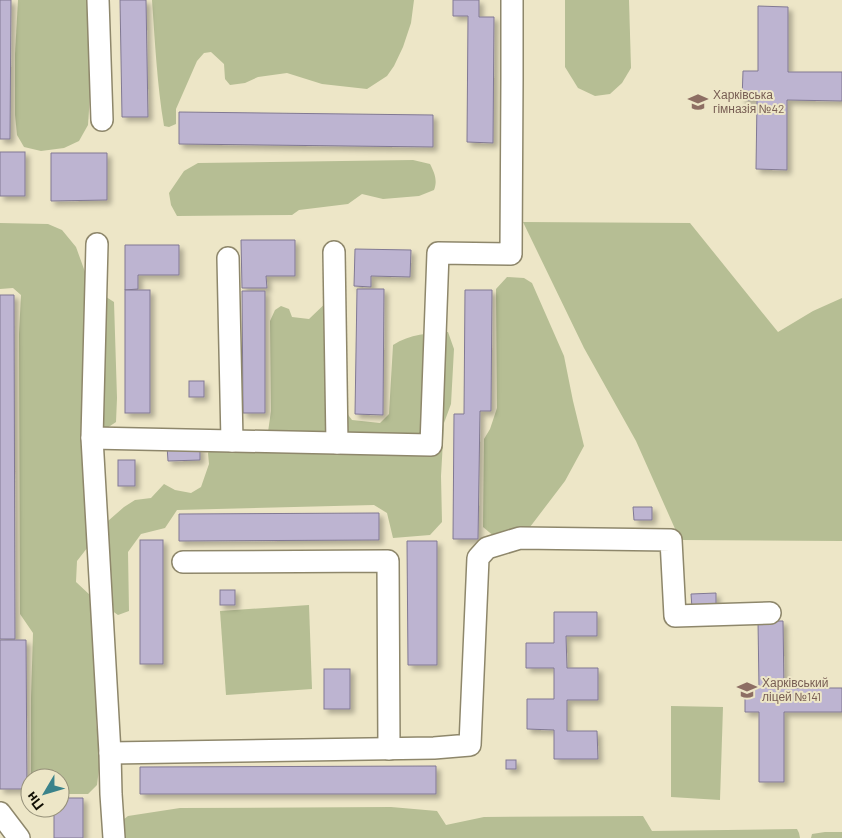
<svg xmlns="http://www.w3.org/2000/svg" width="842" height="838" font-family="Barlow,sans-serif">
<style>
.green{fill:#b6be94}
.building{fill:#bdb4d1;stroke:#817993;filter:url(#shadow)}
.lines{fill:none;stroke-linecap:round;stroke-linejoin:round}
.minor-casing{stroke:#8e876b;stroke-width:24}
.minor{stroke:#fff;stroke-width:21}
.labels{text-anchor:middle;stroke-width:4;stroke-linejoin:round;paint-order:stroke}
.education-label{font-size:12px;fill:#785e54;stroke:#ede6c7;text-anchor:start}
</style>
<defs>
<filter id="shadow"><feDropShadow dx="4" dy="4" stdDeviation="2.5" flood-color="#0004"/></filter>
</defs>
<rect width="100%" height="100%" fill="#ede6c7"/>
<g class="green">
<path d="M18,0H92V66L88,125L79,141L64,148L41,151L24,147L17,135L15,115V54Z"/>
<path d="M152,0H414L411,23L403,47L394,66L387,76L367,89L322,84L287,73L258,77L245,83L230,85L225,79L224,64L211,52L204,53L197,61L176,109V124L169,127L164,126C157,84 155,42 152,0Z"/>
<path d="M565,0H629L631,68L622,83L610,94L595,96L578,88L565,67Z"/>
<path d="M413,160L430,164C434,172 438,180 434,190L419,196L383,199L362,194L348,204L299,210L292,215L177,216L171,205L169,193L184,171L198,163Z"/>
<path d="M523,222L690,223L778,332L813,311L842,298V541L680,540L636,441L584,348Z"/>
<path d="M0,223L48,224L62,230L76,247L89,283L103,295L114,302L117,398L116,422L101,432L91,543L77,561L76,582L91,596L96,690V720L100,761L97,785L88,794H60V778H31V698L33,633L20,614L19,334L21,295L13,288L0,289Z"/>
<path d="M507,277L524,278L532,283L564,356L573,401L584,446L565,481L530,527L511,534L495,537L483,527L484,439L490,429L497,408L496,289Z"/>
<path d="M331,298L343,408L352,420L380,423L389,414L393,345C410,334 429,333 448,332L454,349L451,404L444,423L441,476L442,522L430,535L393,538L387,513L374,505L177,510L165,528L141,534L128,552L129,611L118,615L108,608L107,553L108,521L124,507L135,500L151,498L164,484L175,490L191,493L201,487L209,464L208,453L211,447L266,446L271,411L270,321L275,310L281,306L289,309L292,317L309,319Z"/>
<path d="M309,605L312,689L226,695L220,611Z"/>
<path d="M671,706L723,707L720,800L671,797Z"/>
<path d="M391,807L437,811L446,825L484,817L643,816L652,831L797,829L799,833L800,838H120L119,823L128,816L180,808Z"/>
<path d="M825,832H842V838H811L812,834Z"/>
</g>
<g class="building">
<path d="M0,0H11L10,139H0Z"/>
<path d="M120,0H146L148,117H122Z"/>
<path d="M453,0H479V17H494L493,143L467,142L468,16H453Z"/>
<path d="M758,6L788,7V72H842V101L787,100V170L756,169L757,100H742L743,71H758Z"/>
<path d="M179,112L433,115V147L179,144Z"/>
<rect x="0" y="152" width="25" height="44"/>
<path d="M51,153H107V200L51,201Z"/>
<path d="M241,240H295V276H266L267,288H242Z"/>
<path d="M125,245H179V275H138V289L125,290Z"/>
<path d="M355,249L411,250L410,277L371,276V287L354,286Z"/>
<path d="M357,289H384L383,415L355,414Z"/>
<rect x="125" y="290" width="25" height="123"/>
<path d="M465,290H492L491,411H480L478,539H453L454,414H464Z"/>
<path d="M242,291H265V413H243Z"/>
<path d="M0,295H14L15,639H0Z"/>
<rect x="189" y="381" width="15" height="16"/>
<path d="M167,446H200V460L168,461Z"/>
<rect x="118" y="460" width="17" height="26"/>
<path d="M633,507H652V520H634Z"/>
<path d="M379,513V540L179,541V514Z"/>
<rect x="140" y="540" width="23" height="124"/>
<path d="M407,541H437V665H408Z"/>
<rect x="220" y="590" width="15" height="15"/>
<path d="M716,593V608H692L691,594Z"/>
<path d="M554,612H597V636H566L567,668H598V700H567V731H597L598,759H554V730L527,729V699H554V668H526V643H554Z"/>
<path d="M758,621H783L784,688H842V712H784V782H759V712H745V688H759Z"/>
<path d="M0,640H26L27,789H0Z"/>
<rect x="324" y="669" width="26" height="40"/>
<rect x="506" y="760" width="10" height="9"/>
<path d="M436,766V794H140V767Z"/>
<path d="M60,798H83V838H54V808H60Z"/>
</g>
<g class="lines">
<defs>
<g id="minor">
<path d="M98,0L102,120"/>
<path d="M97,244L92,438L110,753L111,794L114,838"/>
<path d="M334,252L337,443"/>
<path d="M228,258L232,441"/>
<path d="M92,438L431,445L438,253L511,254L512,78V0"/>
<path d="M183,562L388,561L389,749"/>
<path d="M110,753L434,748L470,745L478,558L487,548L520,538L671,540L675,616L770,613"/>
<path d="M0,813L19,838"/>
</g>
</defs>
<use href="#minor" class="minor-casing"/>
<use href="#minor" class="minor"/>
</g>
<defs>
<symbol id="school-bare" viewBox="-9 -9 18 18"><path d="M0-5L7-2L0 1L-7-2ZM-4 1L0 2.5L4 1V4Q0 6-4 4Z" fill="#8d6e63" stroke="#ede6c7" stroke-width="2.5" paint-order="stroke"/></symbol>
</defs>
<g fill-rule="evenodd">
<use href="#school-bare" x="684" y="88" width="28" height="28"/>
<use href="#school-bare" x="733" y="676" width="28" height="28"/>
</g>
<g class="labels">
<g class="education-label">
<text x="713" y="99">Харківська<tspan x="713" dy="14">гімназія №42</tspan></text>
<text x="762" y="687">Харківський<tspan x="762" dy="14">ліцей №141</tspan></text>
</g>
</g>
<g transform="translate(45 793) rotate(232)"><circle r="24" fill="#ede6c7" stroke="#959079"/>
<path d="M0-4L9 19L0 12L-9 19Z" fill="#3a828a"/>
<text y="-8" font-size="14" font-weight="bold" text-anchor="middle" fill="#100e04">Пн</text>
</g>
</svg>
